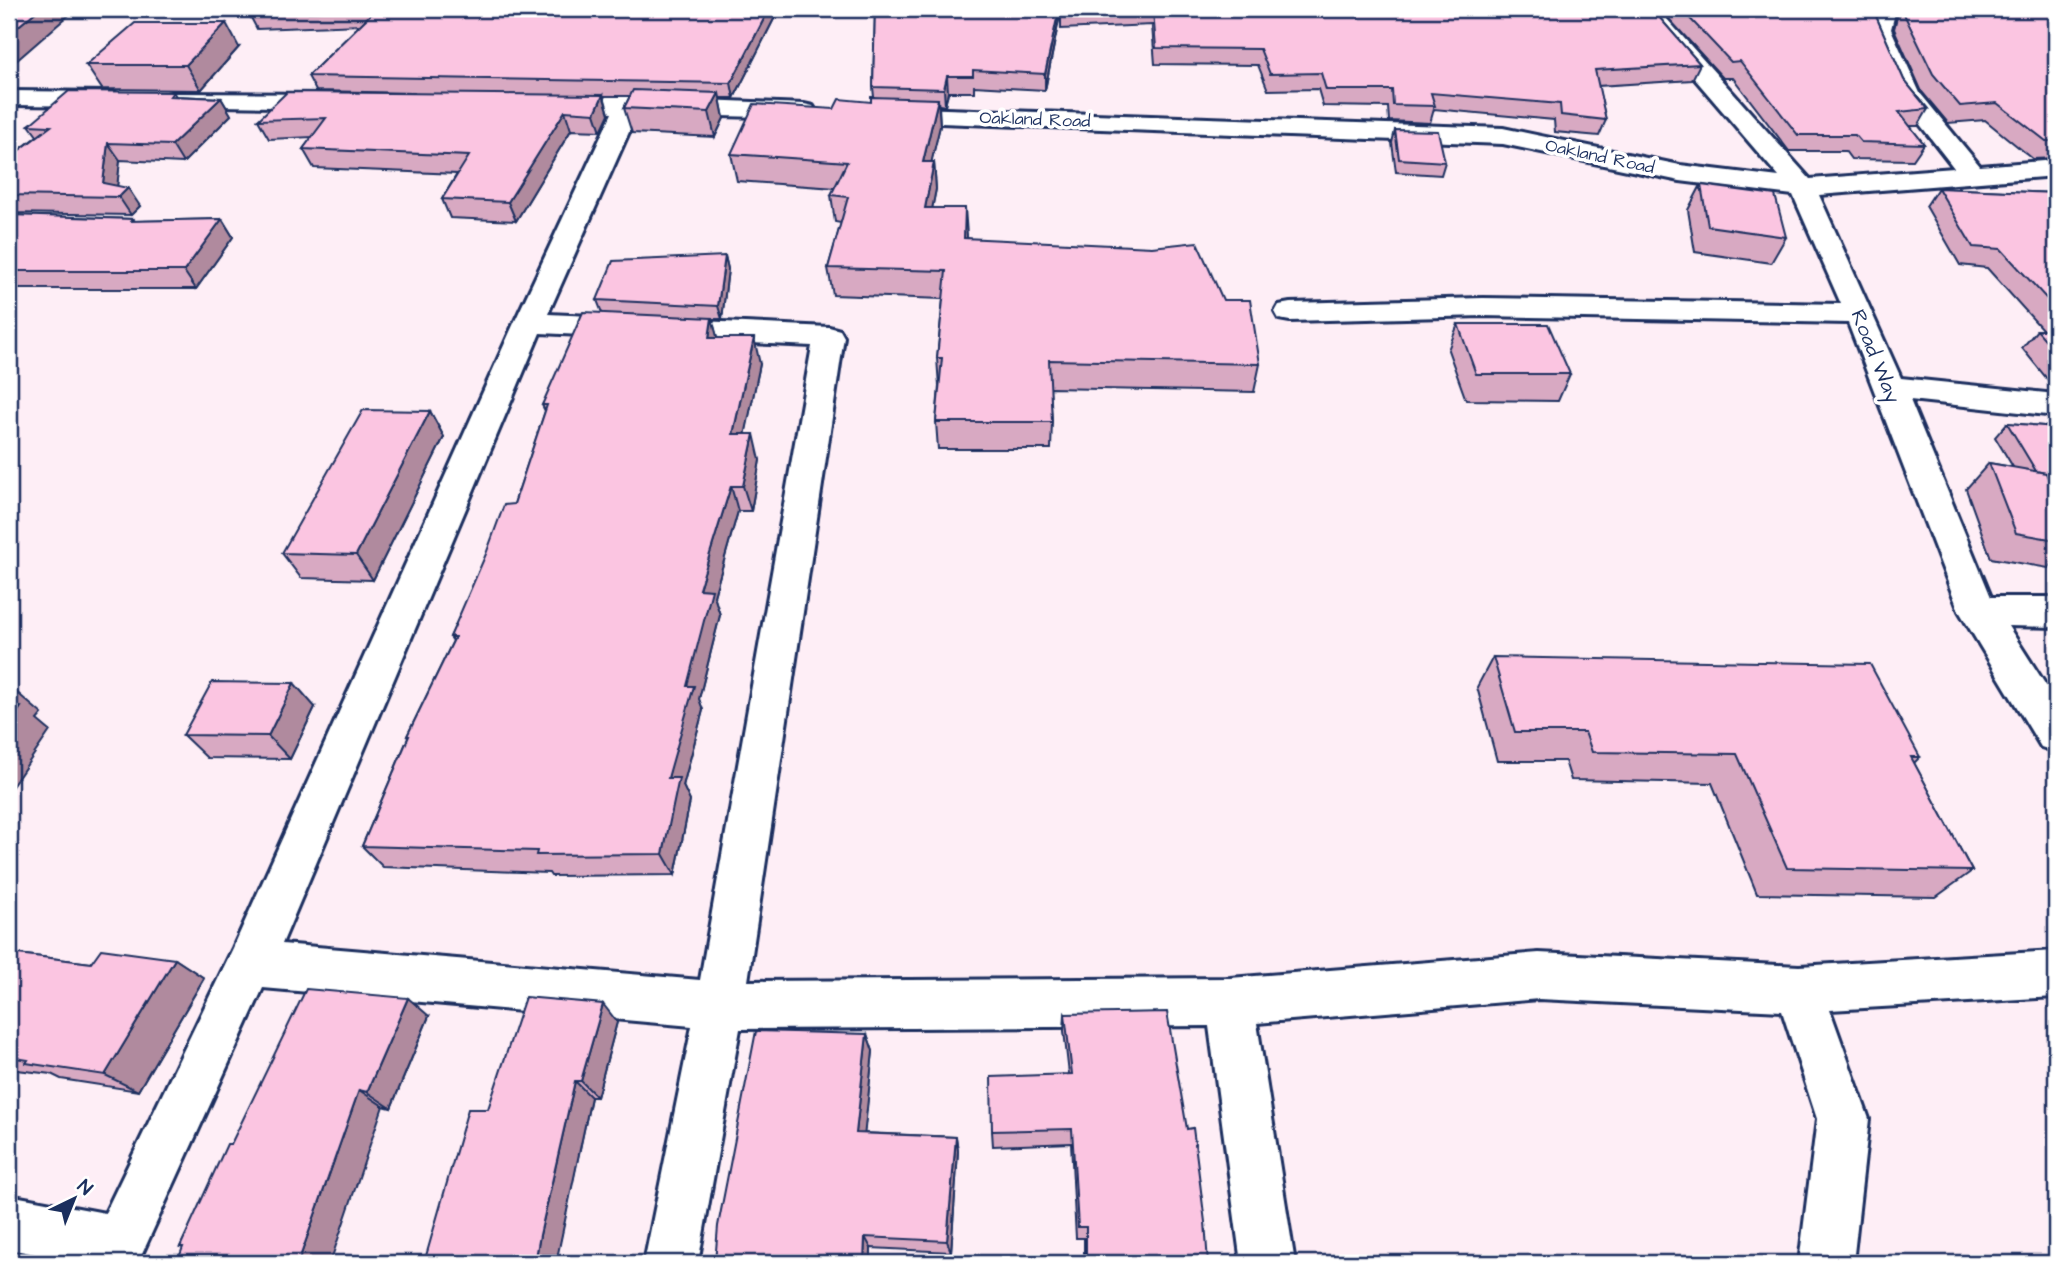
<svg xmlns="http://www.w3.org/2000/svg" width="2065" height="1272" font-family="'Architects Daughter',sans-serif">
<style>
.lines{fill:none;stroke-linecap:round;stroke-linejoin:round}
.minor-casing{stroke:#1b2f5e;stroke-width:6}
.minor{fill:#fff;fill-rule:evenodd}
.wall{fill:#d8a9c2;stroke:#1b2f5e;stroke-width:2}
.shaded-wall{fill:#b08a9e;stroke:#1b2f5e;stroke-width:2}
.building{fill:#fbc5e1;stroke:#1b2f5e;stroke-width:2}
.labels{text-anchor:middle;stroke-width:7;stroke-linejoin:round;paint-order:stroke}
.far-street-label{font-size:18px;fill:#1b2f5e;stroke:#fff}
.street-label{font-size:21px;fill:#1b2f5e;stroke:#fff}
</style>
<rect width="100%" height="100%" fill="#feeef6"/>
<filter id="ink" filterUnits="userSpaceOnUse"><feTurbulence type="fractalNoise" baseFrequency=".0143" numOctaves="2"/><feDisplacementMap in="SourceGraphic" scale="14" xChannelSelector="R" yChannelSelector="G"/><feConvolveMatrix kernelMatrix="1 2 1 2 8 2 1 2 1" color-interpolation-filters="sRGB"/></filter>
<g filter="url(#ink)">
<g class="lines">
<defs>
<g id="minor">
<path d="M1635,9H1658L1810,179L1954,168L1897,95L1869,29L1874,9H1896L1891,29L1920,93L1980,166L2056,160V176L1819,195L1901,378L2056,394V416L1910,400L1991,597H2056V627L2008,626L2056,701V752L2041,747L1959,611L1848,323L1483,316L1290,321L1279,319L1275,312L1279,305L1290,303L1483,298L1841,304L1793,195L1680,181L1503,144L888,121L879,119L876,114L879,109L888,107L1503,128L1680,165L1779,177Z"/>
<path d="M9,91L111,92L120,94L123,99L120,104L111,106L9,105Z"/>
<path d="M171,93L331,94L340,96L343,101L340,106L331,108L162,105L159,100L162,95Z"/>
<path d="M553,97H629L804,104L813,106L816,111L813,116L804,118L637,114L548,314L829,327L840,330L844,337L748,981L1230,978L1539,953L1799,966L2056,951V997L1830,1010L1869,1119L1853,1263H1799L1817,1119L1782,1011L1539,999L1257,1023L1295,1263H1241L1209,1026L740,1029L698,1263H644L692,1026L263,988L138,1263H83L9,1249V1195L105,1213L233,948L514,323L612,113L544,109L541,104L544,99ZM540,333L812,346L700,980L282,944Z"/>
</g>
</defs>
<use href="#minor" class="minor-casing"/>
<use href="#minor" class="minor"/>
</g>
<g class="wall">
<path d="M9,9L15,62H9Z"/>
<path d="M254,9H779L734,98H720L724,118L715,137L632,133L624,108L630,96H604L609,114L601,131L571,130L516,221L450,218L442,199L457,174L314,168L303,149L312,137L269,139L258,120L415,93L316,91L308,76L360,25L257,29L249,14Z"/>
<path d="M875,9H1652L1700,64L1692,80L1598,86L1606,120L1599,136L1555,132L1554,120L1434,109L1430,123L1389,121L1388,107L1323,106L1318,89L1268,90L1258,65L1155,64L1152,25L1061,29V10L1045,90L974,86V92H948L945,106L939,105L940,126L931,162H934L936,189L932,208L967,238L1223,300L1260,364L1254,392L1050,388L1052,422L1051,449H938L936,422L939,386L937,358L943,299L833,295L828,268L841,223L835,222L831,195L835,188L737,181L731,154L834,109L871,102L874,97L873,87Z"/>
<path d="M1660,9H1876L1875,14L1904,80L1928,109L1918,126H1910L1924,144L1913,160L1851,159L1845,151H1789L1733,78H1723Z"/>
<path d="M1901,9H2056V158L2033,159L1985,120L1948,123L1922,92L1894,29L1897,17Z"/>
<path d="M239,47L201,90L102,89L86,65Z"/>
<path d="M173,92L176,96L221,98L231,115L183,163L120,160L117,186L140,206L131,215L9,213V158L37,136L29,125Z"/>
<path d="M1395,130L1445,162L1441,175L1396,172L1392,143Z"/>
<path d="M1701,185L1786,237L1771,263L1695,252L1688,210Z"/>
<path d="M1938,188L2056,193V390L2022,348L2037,330H2043L1987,268L1960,265L1926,206Z"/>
<path d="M9,215L133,219L135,221L222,219L233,237L196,289H9Z"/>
<path d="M725,256L728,269L722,319H712L717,338L760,364L745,434L760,460L751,511H738L714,596L720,615L699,699L703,710L683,786L690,801L675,875L551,876L549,873L383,867L362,846L408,738L407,736L453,641L450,637L514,504L545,411L542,405L602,313L597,300Z"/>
<path d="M1458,324L1570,374L1558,401L1466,400L1448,350Z"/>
<path d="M430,411L444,437L373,580L301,578L282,553Z"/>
<path d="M2007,423L2056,427V561L2048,568L1991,558L1966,489L1989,463L2013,467L1995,437Z"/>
<path d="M1493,657L1920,757L1914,763L1972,871L1936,897L1757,894L1712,783L1571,780L1565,761H1497L1477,687Z"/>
<path d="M315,707L290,759L207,758L183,735Z"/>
<path d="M9,953L91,963L175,959L204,978L138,1091L61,1079L51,1074L9,1069Z"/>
<path d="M1065,1014L1208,1263H1084V1238H1076L1071,1143L993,1146L992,1131L1069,1074L1064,1031Z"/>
<path d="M429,1016L391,1108L383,1106L183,1248L180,1247L231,1144Z"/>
<path d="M617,1022L597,1097H591L559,1246L488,1109Z"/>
<path d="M867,1034L873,1051L864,1133L956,1137L958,1151L951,1252L871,1248L715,1263Z"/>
</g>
<g class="shaded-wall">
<path d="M39,9H76L15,62L9,53V34Z"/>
<path d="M769,9H779L734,98L731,83Z"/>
<path d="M1059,9H1061L1045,90V74Z"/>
<path d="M226,23L239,47L201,90L186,65Z"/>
<path d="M947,76L948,92L945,106L944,89Z"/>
<path d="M719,93L724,118L715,137L709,112Z"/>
<path d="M603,95L609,114L601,131L595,113Z"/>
<path d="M221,98L231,115L183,163L172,145Z"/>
<path d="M938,99L940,126L925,189L923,162Z"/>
<path d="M565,111L571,130L516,221L508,202Z"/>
<path d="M108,143L120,160L116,197L103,183Z"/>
<path d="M934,162L936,189L927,235L925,208Z"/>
<path d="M128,188L140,206L131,215L119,197Z"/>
<path d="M965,208L967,235L966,265L964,238Z"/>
<path d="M222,219L233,237L196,289L184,271Z"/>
<path d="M725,256L728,269L722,319L718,306Z"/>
<path d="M712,318L719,344L709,338Z"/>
<path d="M754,338L760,364L740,460L733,434Z"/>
<path d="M430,411L444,437L373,580L356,555Z"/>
<path d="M754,434L760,460L751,511L743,486Z"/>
<path d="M731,486L738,511L714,596L720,615L699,699L703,710L683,786L690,801L675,875L663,854L668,778L687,686L699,589Z"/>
<path d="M294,683L315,707L290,759L268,736Z"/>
<path d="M14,690L42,714L37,720L50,731L9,791V696Z"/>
<path d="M175,959L204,978L138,1091L105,1075Z"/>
<path d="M408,998L429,1016L391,1108L367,1092Z"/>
<path d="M603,1004L617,1022L597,1097L581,1081Z"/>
<path d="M867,1034L873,1051L863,1147L856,1133Z"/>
<path d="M575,1081L591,1097L556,1263H535L540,1235Z"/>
<path d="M359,1090L383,1106L330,1263H298Z"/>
<path d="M956,1137L958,1151L951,1252L947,1241Z"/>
<path d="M865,1237L871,1248V1263H864Z"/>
</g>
<g class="building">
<path d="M9,9H39L9,34Z"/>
<path d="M254,9H769L731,83L308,76L376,9L249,14Z"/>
<path d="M875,9H1059L1045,74L973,70V76H947L944,89L873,87Z"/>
<path d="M1062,9H1652L1700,64L1595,70L1606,120L1561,115L1560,104L1431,93L1435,106L1393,105L1392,90H1326L1321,73L1270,74L1260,49L1156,48L1153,10L1062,13Z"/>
<path d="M1681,9H1876L1875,14L1904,80L1928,109L1899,112L1924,144L1861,142L1855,135H1798L1740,61L1731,62Z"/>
<path d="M1904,9H2056V141H2046L1997,103L1960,106L1933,74L1903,12Z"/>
<path d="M135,23H226L186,65H86Z"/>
<path d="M633,90L719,93L709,112L624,108Z"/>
<path d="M69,91L173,92L170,96L221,98L172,145L108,143L103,183L128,188L119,197L9,195V158L51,126L29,125Z"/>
<path d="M287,92L603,95L595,113L565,111L508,202L442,199L469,156L303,149L326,118L258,120Z"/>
<path d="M871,97L938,99L923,162H934L925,208H965L964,238L1152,247L1197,242L1223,300H1250L1260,364L1049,360L1052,422H936L942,358H937L946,271L828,268L848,197L831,195L847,162L731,154L754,104L834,109L839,99L871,102Z"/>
<path d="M1395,130L1438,131L1445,162L1399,159Z"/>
<path d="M1701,185L1775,195L1786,237L1708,226Z"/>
<path d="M1938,188L2056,193V309L2001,249L1973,247Z"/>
<path d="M9,215L133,219L131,221L222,219L184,271H9Z"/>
<path d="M725,256L718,306L597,300L613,261Z"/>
<path d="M583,312L712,318L709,338H754L733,434H754L743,486H731L699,589L712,590L687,686H694L668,778H679L663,854L536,855L537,851L362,846L409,736H407L455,637H450L486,554L504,505L514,504L547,405H542Z"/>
<path d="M1458,324H1548L1570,374H1476Z"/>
<path d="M2037,330H2056V352Z"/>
<path d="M363,410L430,411L356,555L282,553Z"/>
<path d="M2007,423L2056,427V498L2046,473L2036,471Z"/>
<path d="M1989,463L2046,473L2056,498V540L2016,533Z"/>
<path d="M1493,657L1870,664L1920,757H1911L1972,871L1787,868L1737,754L1592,752L1585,732H1515Z"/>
<path d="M212,682L294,683L268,736L183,735Z"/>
<path d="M9,706L21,707L9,725Z"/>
<path d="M101,949L175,959L105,1075L26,1063L28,1060L9,1057V953L91,963Z"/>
<path d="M306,989L408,998L367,1092L359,1090L298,1263H177L183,1247H180L227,1144H231Z"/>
<path d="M525,997L603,1004L581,1081H575L540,1235L535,1263H424L468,1109H488Z"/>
<path d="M1167,1012L1187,1129L1193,1128L1205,1222L1208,1263H1086V1227H1078L1072,1129L992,1131L991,1077L1072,1074L1065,1014Z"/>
<path d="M756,1031L867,1034L856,1133L956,1137L947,1241L865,1237L864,1263H715L718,1226Z"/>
</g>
</g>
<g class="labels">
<g class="far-street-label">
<text transform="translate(1035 119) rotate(2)" y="6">Oakland Road</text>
<text transform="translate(1600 156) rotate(12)" y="6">Oakland Road</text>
</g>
<g class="street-label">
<text transform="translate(1876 356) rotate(68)" y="7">Road Way</text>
</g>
</g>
<rect width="2065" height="1272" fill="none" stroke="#fff" stroke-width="35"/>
<rect x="18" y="18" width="2030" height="1237" fill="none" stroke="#1b2f5e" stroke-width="2.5" filter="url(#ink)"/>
<g transform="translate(74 1199) rotate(43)" stroke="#ffffff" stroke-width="5" paint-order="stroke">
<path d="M0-5L12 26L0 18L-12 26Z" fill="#1b2f5e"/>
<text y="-10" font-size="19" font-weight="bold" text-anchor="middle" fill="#1b2f5e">N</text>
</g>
</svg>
